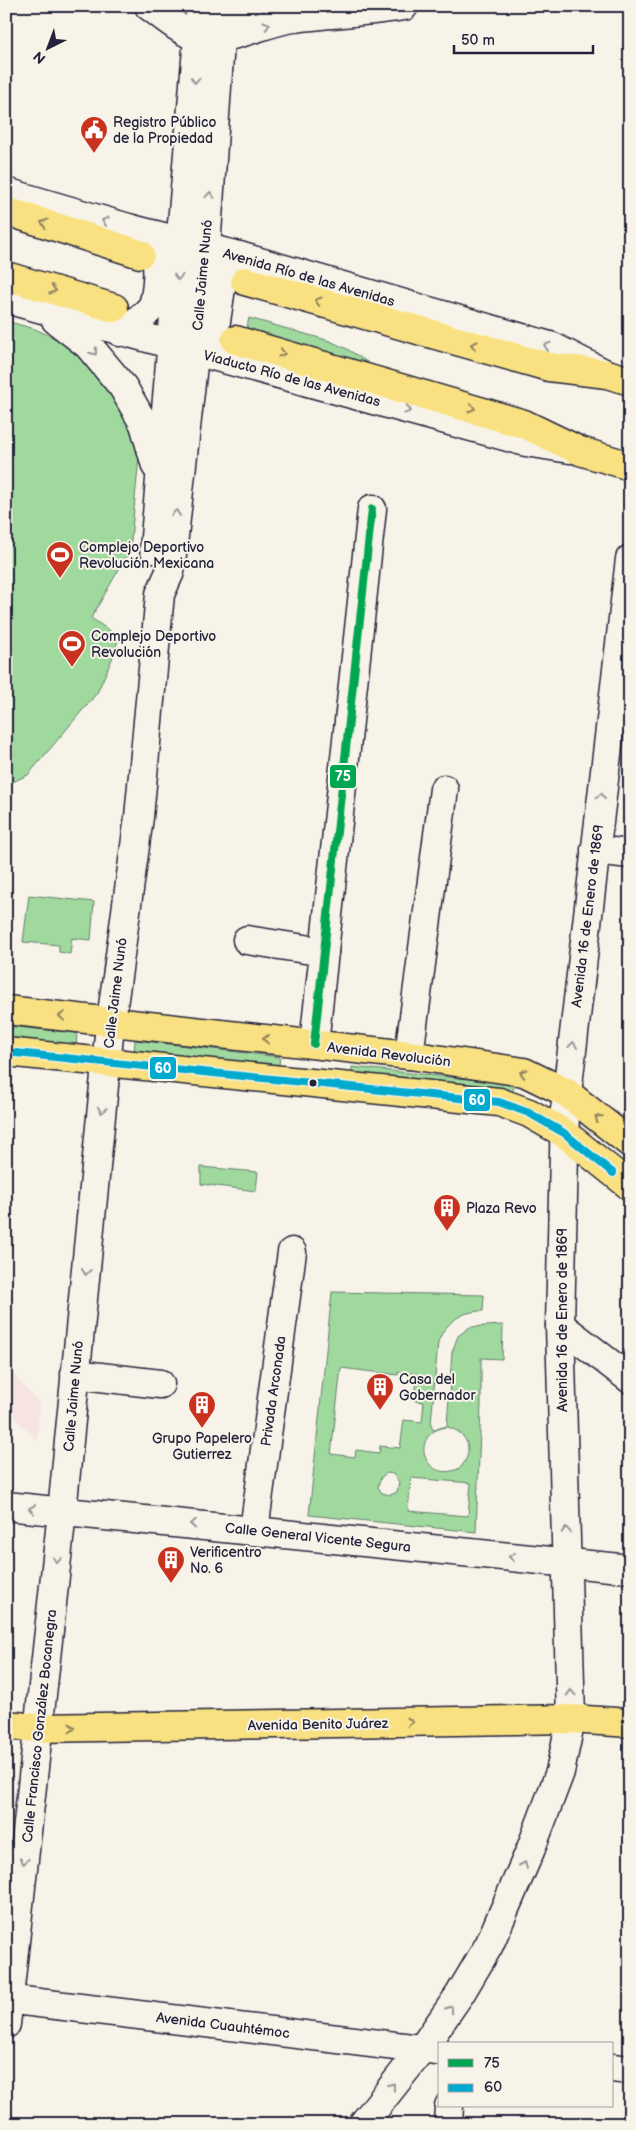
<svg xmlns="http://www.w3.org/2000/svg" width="636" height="2130" font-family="'Balsamiq Sans',sans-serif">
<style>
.built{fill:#f7e4e2}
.green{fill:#a0d99e;stroke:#617e6c;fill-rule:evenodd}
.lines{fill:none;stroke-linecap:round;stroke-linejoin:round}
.minor-casing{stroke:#22223b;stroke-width:31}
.major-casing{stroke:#22223b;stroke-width:31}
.minor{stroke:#f7f3e8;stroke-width:28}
.major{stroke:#f9e181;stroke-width:28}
.bus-1-casing{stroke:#f7f3e8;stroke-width:11}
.bus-2-casing{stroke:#f7f3e8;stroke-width:11}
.bus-1{stroke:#00a651;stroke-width:8}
.bus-2{stroke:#00a9ce;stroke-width:8}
.oneway{stroke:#97959a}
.oneway2{stroke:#8e825e}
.bus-dot{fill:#22223b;stroke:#f7f3e8;stroke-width:2}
.labels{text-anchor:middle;stroke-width:4;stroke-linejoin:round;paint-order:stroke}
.poi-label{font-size:14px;fill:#22223b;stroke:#f7f3e8;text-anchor:start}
.street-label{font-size:14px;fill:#22223b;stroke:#f7f3e8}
.line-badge{stroke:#f7f3e8;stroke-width:2}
.badge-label{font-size:14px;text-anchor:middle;font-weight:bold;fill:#fff}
</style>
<rect width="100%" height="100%" fill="#f7f3e8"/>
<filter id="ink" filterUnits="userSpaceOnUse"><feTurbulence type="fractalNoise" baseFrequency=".02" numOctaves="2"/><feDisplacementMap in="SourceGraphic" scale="10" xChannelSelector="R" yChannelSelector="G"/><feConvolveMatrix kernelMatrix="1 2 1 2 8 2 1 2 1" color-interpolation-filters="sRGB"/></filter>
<g filter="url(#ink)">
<path class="built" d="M6,1365L40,1404L37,1441L6,1408Z"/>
<g class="green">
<path d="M249,318L330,341L347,349L381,371L245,336Z"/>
<path d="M6,321L35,329L67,344L91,363L114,388L140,447L130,550L91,618L119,637L112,659L97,693L28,775L6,785Z"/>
<path d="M29,895L94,902L91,940L72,938L70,954L59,952V945L23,942Z"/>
<path d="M6,1026L77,1033L76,1049L6,1042Z"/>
<path d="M135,1040L280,1057L278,1071L134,1054Z"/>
<path d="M352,1067L516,1084L510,1095L351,1079Z"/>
<path d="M201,1167L258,1172L256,1191L201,1184Z"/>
<path d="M332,1292L484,1295L483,1311C461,1311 446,1322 438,1342L431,1424L433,1430L447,1426L452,1352L458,1336L470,1327L503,1325L502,1359L481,1358V1405L476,1532L309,1515ZM341,1368L398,1375V1372L417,1374L415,1401L424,1402L422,1422L404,1420L400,1448L380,1446L379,1453L356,1450L355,1457L331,1454ZM447,1427C468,1432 475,1452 460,1468C424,1486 407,1432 447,1427ZM387,1473L393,1474L399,1482L397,1492L390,1495L382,1493L378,1487L381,1477ZM411,1478L471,1483L468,1516L408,1511Z"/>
</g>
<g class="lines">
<defs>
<g id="minor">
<path d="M149,6C162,15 186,36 201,38C233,41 263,22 294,18C331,13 368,12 404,6"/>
<path d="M205,14L222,13L248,6"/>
<path d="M6,192L132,229L239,256L553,347L604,373"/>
<path d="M6,299L526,442L570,449"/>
<path d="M56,320L88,345L123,387L144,424L156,466"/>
<path d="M120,332C131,325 142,319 151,308C158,299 160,257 153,247C149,240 138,234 132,229"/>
<path d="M226,359L218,345L215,328L221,288L231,266L239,256"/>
<path d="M154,549L200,14"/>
<path d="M595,850L630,854"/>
<path d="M247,940L324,952"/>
<path d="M314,1044L372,509"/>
<path d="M409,1055L444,789"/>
<path d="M560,1325L630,1379"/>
<path d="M75,1374L160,1384"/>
<path d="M6,1506L630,1569"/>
<path d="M254,1530L292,1252"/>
<path d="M6,1999L437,2051"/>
<path d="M6,2024L62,1512L109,1035L139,817L160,594L170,572L206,248L222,13"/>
<path d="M612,2068L630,2070"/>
<path d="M363,2124L422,2049L460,1994L489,1945L530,1851L560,1772L571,1719L560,1325L565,1110L630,559"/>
<path d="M448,2124L449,2106"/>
</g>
<g id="major">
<path d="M6,211L140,254"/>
<path d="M6,276L114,308"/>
<path d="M245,281L549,367L607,374L630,381"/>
<path d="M235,340L524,424L580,451L630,466"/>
<path d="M6,1010L409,1055L524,1072L567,1093L630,1143"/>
<path d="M6,1052L499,1102L529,1113L564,1133L630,1186"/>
<path d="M6,1725L38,1728L571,1719L630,1723"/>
</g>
</defs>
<use href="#minor" class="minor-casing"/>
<use href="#major" class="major-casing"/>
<use href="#minor" class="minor"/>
<use href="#major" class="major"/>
<defs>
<path id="bus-1" d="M314,1044L372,509"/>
<path id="bus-2" d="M6,1052L499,1102L529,1113L564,1133L613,1173"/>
</defs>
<use href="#bus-1" class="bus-1-casing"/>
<use href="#bus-2" class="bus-2-casing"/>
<use href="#bus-1" class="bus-1"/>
<use href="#bus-2" class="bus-2"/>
</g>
<defs><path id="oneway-chevron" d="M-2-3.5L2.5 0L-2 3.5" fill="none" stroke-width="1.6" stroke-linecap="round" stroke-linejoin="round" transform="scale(1.25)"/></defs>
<g class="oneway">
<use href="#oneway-chevron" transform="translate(267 25) rotate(-16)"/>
<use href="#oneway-chevron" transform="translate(195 80) rotate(95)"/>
<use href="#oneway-chevron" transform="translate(210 195) rotate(-86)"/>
<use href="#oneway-chevron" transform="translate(105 221) rotate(-163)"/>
<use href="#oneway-chevron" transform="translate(178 277) rotate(95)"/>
<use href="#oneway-chevron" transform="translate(547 346) rotate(-162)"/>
<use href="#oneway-chevron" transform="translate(94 352) rotate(51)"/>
<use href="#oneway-chevron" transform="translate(408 410) rotate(15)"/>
<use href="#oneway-chevron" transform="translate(176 513) rotate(-83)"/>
<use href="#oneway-chevron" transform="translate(601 796) rotate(-83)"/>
<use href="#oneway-chevron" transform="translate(573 1045) rotate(-83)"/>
<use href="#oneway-chevron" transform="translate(102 1110) rotate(96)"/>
<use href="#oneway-chevron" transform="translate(86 1272) rotate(96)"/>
<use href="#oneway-chevron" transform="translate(32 1509) rotate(-174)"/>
<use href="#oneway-chevron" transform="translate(193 1524) rotate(-175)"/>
<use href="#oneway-chevron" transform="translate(566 1530) rotate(-92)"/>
<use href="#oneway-chevron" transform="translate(512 1557) rotate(-174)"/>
<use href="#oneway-chevron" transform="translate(57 1560) rotate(96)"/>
<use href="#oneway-chevron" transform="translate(571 1693) rotate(-92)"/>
<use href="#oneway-chevron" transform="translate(24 1861) rotate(96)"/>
<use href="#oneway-chevron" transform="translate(524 1865) rotate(-66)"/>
<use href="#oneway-chevron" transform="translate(450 2009) rotate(-55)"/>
<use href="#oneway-chevron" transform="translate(392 2086) rotate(-52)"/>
</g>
<g class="oneway2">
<use href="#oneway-chevron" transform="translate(44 223) rotate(-162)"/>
<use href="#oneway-chevron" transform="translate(53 290) rotate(16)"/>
<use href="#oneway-chevron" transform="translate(318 301) rotate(-164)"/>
<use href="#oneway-chevron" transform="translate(474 345) rotate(-164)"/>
<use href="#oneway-chevron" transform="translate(282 353) rotate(16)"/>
<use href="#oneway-chevron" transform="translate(472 408) rotate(16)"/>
<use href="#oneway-chevron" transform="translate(62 1016) rotate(-174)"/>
<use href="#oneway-chevron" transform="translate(266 1039) rotate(-174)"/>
<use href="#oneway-chevron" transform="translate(523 1073) rotate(-164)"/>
<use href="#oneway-chevron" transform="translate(598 1118) rotate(-141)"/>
<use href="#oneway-chevron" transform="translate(410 1722) rotate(-1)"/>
<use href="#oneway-chevron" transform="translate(72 1728) rotate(-1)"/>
</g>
</g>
<defs>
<symbol id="civic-pin" viewBox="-11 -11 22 30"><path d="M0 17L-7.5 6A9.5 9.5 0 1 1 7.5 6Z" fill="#c8321e" stroke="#f7f3e8"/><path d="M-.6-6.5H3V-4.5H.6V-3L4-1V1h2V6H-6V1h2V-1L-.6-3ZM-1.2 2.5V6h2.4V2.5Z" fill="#fff"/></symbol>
<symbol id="stadium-pin" viewBox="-11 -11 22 30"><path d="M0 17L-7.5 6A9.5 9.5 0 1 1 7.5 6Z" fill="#c8321e" stroke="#f7f3e8"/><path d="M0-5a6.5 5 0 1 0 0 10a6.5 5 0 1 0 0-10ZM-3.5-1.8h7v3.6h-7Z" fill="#fff"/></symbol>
<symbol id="building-pin" viewBox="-11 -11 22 30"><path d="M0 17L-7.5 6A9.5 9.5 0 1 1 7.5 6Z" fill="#c8321e" stroke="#f7f3e8"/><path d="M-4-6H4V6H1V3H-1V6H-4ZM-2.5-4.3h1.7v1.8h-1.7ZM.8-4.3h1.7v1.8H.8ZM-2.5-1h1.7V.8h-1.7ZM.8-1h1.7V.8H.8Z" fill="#fff"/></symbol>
</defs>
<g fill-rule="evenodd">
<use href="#civic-pin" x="78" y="114" width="32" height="43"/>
<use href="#stadium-pin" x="44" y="539" width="32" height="43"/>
<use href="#stadium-pin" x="56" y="628" width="32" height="43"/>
<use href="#building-pin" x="431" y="1192" width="32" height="43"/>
<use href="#building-pin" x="364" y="1371" width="32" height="43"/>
<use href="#building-pin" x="186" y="1389" width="32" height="43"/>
<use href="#building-pin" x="155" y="1544" width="32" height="43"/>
</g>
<circle class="bus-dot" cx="313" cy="1083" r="4.5"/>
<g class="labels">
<g class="poi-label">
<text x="113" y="127">Registro Público<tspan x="113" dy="16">de la Propiedad</tspan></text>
<text x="79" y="552">Complejo Deportivo<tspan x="79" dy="16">Revolución Mexicana</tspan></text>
<text x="91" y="641">Complejo Deportivo<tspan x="91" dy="16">Revolución</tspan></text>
<text x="466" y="1213">Plaza Revo</text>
<text x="399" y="1384">Casa del<tspan x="399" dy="16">Gobernador</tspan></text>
<text x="202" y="1443" text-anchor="middle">Grupo Papelero<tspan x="202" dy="16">Gutierrez</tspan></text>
<text x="190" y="1557">Verificentro<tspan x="190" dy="16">No. 6</tspan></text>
</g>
<g class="street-label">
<text transform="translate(202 275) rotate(-85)" y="5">Calle Jaime Nunó</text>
<text transform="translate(309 277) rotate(16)" y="5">Avenida Río de las Avenidas</text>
<text transform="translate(292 378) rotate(15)" y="5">Viaducto Río de las Avenidas</text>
<text transform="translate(587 916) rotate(-83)" y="5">Avenida 16 de Enero de 1869</text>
<text transform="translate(115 993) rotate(-83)" y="5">Calle Jaime Nunó</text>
<text transform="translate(389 1054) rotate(7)" y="5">Avenida Revolución</text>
<text transform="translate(562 1320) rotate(-90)" y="5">Avenida 16 de Enero de 1869</text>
<text transform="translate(273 1391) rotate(-82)" y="5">Privada Arconada</text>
<text transform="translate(73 1396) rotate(-85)" y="5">Calle Jaime Nunó</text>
<text transform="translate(318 1537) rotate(6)" y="5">Calle General Vicente Segura</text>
<text transform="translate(318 1724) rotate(-1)" y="5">Avenida Benito Juárez</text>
<text transform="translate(39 1726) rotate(-84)" y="5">Calle Francisco González Bocanegra</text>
<text transform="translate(223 2025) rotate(7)" y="5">Avenida Cuauhtémoc</text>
</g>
</g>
<g class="line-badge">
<rect x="329" y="764" width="28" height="25" rx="5" fill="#00a651"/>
<rect x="149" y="1056" width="28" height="24" rx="5" fill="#00a9ce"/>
<rect x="463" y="1088" width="28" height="24" rx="5" fill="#00a9ce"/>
</g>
<g class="badge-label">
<text x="343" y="781">75</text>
<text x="163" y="1073">60</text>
<text x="477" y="1105">60</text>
</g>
<rect width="636" height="2130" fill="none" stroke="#f7f3e8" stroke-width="25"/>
<rect x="12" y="12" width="611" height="2105" fill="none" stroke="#22223b" stroke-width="2" filter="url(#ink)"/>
<rect x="438" y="2042" width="175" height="65" fill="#f7f3e8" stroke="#a29fa3"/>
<rect x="448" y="2059" width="25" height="8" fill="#00a651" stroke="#a29fa3"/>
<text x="484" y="2068" font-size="15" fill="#22223b">75</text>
<rect x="448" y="2084" width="25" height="8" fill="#00a9ce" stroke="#a29fa3"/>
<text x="484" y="2092" font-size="15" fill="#22223b">60</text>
<g transform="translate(48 48) rotate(222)" stroke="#f7f3e8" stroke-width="4" paint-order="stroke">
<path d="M0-4L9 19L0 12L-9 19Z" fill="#22223b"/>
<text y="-8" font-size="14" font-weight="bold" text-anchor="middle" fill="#22223b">N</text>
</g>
<path d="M454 45v8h139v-8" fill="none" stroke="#22223b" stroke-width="2.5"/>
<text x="461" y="45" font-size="15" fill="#22223b" stroke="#f7f3e8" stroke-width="4" paint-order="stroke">50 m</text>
</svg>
